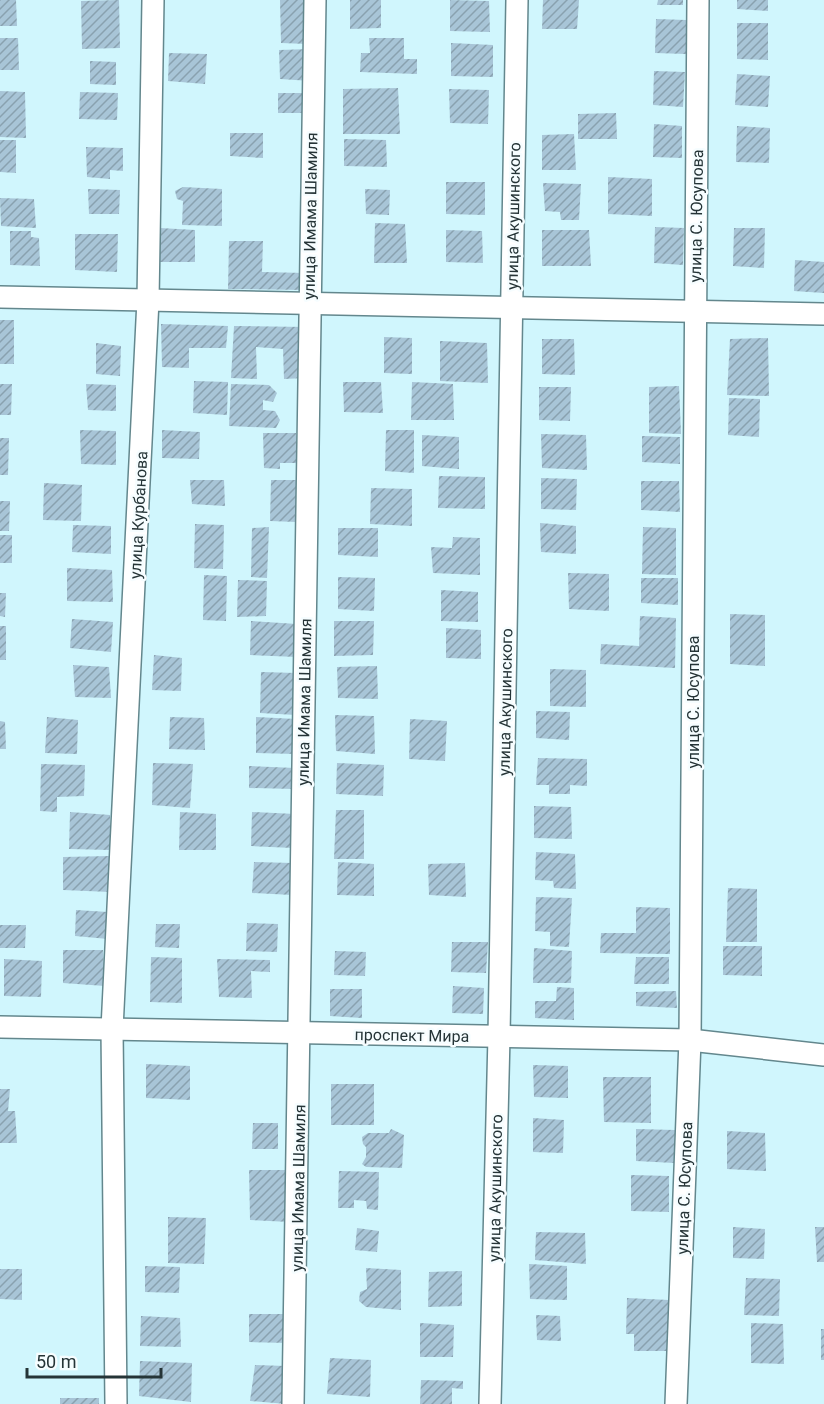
<svg xmlns="http://www.w3.org/2000/svg" width="824" height="1404" font-family="Roboto,sans-serif">
<style>
.building{fill:url(#building-hatch)}
.lines{fill:none;stroke-linecap:round;stroke-linejoin:round}
.minor-casing{stroke:#63878d;stroke-width:24}
.minor{stroke:#fff;stroke-width:21}
.labels{text-anchor:middle;stroke-width:5;stroke-linejoin:round;paint-order:stroke}
.street-label{font-size:16px;fill:#253437;stroke:#f6fdff}
</style>
<defs>
<pattern id="building-hatch" width="6" height="6" patternUnits="userSpaceOnUse" patternTransform="scale(1.5)"><rect width="6" height="6" fill="#a8c5d7"/><path d="M-1 1l2-2M0 6l6-6M5 7l2-2" fill="none" stroke="#89a1af"/></pattern>
</defs>
<rect width="100%" height="100%" fill="#d0f6fd"/>
<g class="building">
<path d="M0,0H16L17,26H0Z"/>
<path d="M119,0L120,48L82,49L81,1Z"/>
<path d="M280,0H307L308,44L281,43Z"/>
<path d="M350,0H381V28L350,29Z"/>
<path d="M450,0L489,1L490,32L450,31Z"/>
<path d="M543,0H579L577,29H542Z"/>
<path d="M658,0H683V5H657Z"/>
<path d="M737,0H768V11L737,9Z"/>
<path d="M656,19L686,20V54L655,53Z"/>
<path d="M737,23H768V60L737,59Z"/>
<path d="M0,38H18L19,70H0Z"/>
<path d="M369,38H404V59H417V74L360,72L361,53H370Z"/>
<path d="M451,43L493,45V77L451,76Z"/>
<path d="M311,49V81L280,79L279,50Z"/>
<path d="M169,53L207,54L205,84L168,81Z"/>
<path d="M90,61L116,62V85L90,84Z"/>
<path d="M654,71L685,72L683,107L653,105Z"/>
<path d="M737,74L770,76L768,107L735,105Z"/>
<path d="M398,88L400,134H343V89Z"/>
<path d="M449,89L489,90L488,124L450,123Z"/>
<path d="M0,91L25,92L26,138L0,137Z"/>
<path d="M80,92L118,93L117,120L79,119Z"/>
<path d="M278,93H308L309,113H278Z"/>
<path d="M616,113L617,139H578V114Z"/>
<path d="M654,124L682,126V158L653,157Z"/>
<path d="M737,126L770,128L769,163L736,162Z"/>
<path d="M230,133H263V158L230,156Z"/>
<path d="M574,134L576,170H542V135Z"/>
<path d="M344,139L386,140L387,167L344,166Z"/>
<path d="M0,140H16V173L0,172Z"/>
<path d="M86,147L123,148V171L110,170V179L87,177Z"/>
<path d="M608,177L652,179V216L608,214Z"/>
<path d="M446,182H485V215L446,214Z"/>
<path d="M543,183L581,184L579,220H561L560,212L545,211Z"/>
<path d="M183,187L222,189V226L182,225L183,201L177,199L175,191Z"/>
<path d="M88,189L120,190L119,214H89Z"/>
<path d="M365,189L390,190L389,215L366,214Z"/>
<path d="M0,198L34,199L36,228L1,226Z"/>
<path d="M375,223L405,224L407,263H374Z"/>
<path d="M655,227L684,228L683,265L654,263Z"/>
<path d="M160,228L195,230V262H159Z"/>
<path d="M734,228H765L764,268L733,266Z"/>
<path d="M446,230L482,231L483,263L446,262Z"/>
<path d="M542,230H589L591,266H542Z"/>
<path d="M10,231H31V237L39,238L40,266L10,265Z"/>
<path d="M75,234H118L117,272L75,270Z"/>
<path d="M229,241H263L262,272L305,273L304,290L228,289Z"/>
<path d="M795,260L824,262V293L794,291Z"/>
<rect x="0" y="320" width="14" height="44"/>
<path d="M161,324L228,326L226,348H189V368L162,367Z"/>
<path d="M234,326L306,327L305,378L284,379L283,349L256,347L257,379L231,378Z"/>
<path d="M384,337L412,338V374L384,373Z"/>
<path d="M768,338L769,396L727,395L730,339Z"/>
<path d="M542,339H574L575,375L542,374Z"/>
<path d="M440,341L487,343L488,383L440,381Z"/>
<path d="M96,343L121,346L120,376L96,374Z"/>
<path d="M194,381L228,382L227,415L193,413Z"/>
<path d="M343,382H381L383,413L344,412Z"/>
<path d="M412,382L453,384L454,420H411Z"/>
<path d="M0,384H12L11,415H0Z"/>
<path d="M86,384L116,385V411L88,410Z"/>
<path d="M231,384L269,385L277,393L273,402L263,400V410L275,411L280,420L276,428L229,426Z"/>
<path d="M679,386L681,434L649,433V387Z"/>
<path d="M539,387H571L570,421L539,420Z"/>
<path d="M729,398L760,399L759,437L728,435Z"/>
<path d="M80,430L116,431V465L81,464Z"/>
<path d="M162,430L200,432L199,459L162,458Z"/>
<path d="M386,430H414V473L385,471Z"/>
<path d="M263,433H296L297,463H280V469L264,468Z"/>
<path d="M541,434L586,435L587,470L542,468Z"/>
<path d="M422,435L459,437V469L422,466Z"/>
<path d="M642,436L680,437V464L642,462Z"/>
<path d="M0,438H9L8,475H0Z"/>
<path d="M439,476L485,477V509L438,508Z"/>
<path d="M541,478L577,479L576,510L541,509Z"/>
<path d="M190,480H224L225,506L192,504Z"/>
<path d="M271,480H296V522L270,521Z"/>
<path d="M641,481H679L680,512L641,510Z"/>
<path d="M44,483L82,485L81,521L43,520Z"/>
<path d="M371,488L412,489V526L370,524Z"/>
<path d="M0,501H10L9,531H0Z"/>
<path d="M540,523L576,526V554L541,552Z"/>
<path d="M195,524L224,525L223,569L194,568Z"/>
<path d="M73,525L111,526V554L72,552Z"/>
<path d="M269,527L267,578L251,577L252,528Z"/>
<path d="M643,527L676,528V575L642,574Z"/>
<path d="M338,528H378V557L338,555Z"/>
<rect x="0" y="535" width="12" height="28"/>
<path d="M453,537L480,538V575L433,573L431,547L452,548Z"/>
<path d="M67,568L112,570L113,602L67,601Z"/>
<path d="M568,573L609,574V611L569,609Z"/>
<path d="M204,575L227,576L226,621L203,620Z"/>
<path d="M338,577L375,578L374,611L338,609Z"/>
<path d="M641,578H678V605L641,603Z"/>
<path d="M238,580L267,581L266,616L237,617Z"/>
<path d="M441,590L478,592V622L441,621Z"/>
<path d="M0,593H6L5,617L0,616Z"/>
<path d="M730,614L765,615V666L730,664Z"/>
<path d="M640,616L676,618L675,668L600,664L601,644L639,646Z"/>
<path d="M72,619L113,622L111,652L70,648Z"/>
<path d="M251,621L297,624V657L250,655Z"/>
<path d="M334,621H374L373,655L334,656Z"/>
<rect x="0" y="626" width="6" height="34"/>
<path d="M446,628L481,630V659L446,658Z"/>
<path d="M154,655L182,658L181,691L152,690Z"/>
<path d="M73,665L109,667L111,698L75,697Z"/>
<path d="M377,666L378,699L338,698L337,667Z"/>
<path d="M550,669L586,670V707L550,706Z"/>
<path d="M261,672L296,673V715L260,713Z"/>
<path d="M536,711L570,712L569,740L536,738Z"/>
<path d="M335,715L374,716L375,754L336,751Z"/>
<path d="M47,717L78,720L77,754L45,753Z"/>
<path d="M170,717L204,718L205,750L169,749Z"/>
<path d="M256,717L296,719V754L256,753Z"/>
<path d="M410,719L447,721L445,761L409,759Z"/>
<path d="M0,721L5,722L6,749H0Z"/>
<path d="M538,758L587,759V786L570,785V794H549V785H536Z"/>
<path d="M153,763L193,764L190,808L152,805Z"/>
<path d="M337,763L384,765L383,796L336,794Z"/>
<path d="M41,764L85,765L84,796L57,797V812L40,811Z"/>
<path d="M249,766L295,768L294,789L249,788Z"/>
<path d="M534,806L571,807L572,839L534,838Z"/>
<path d="M336,810H364V859H334Z"/>
<path d="M70,812L110,815V850L69,849Z"/>
<path d="M180,812L216,814V850H179Z"/>
<path d="M252,812L295,814L293,848L251,846Z"/>
<path d="M536,852L575,854L576,889L554,888L553,881L535,880Z"/>
<path d="M110,856V892L63,890V857Z"/>
<path d="M254,862L293,863L292,895L252,893Z"/>
<path d="M338,862L374,864V896L337,895Z"/>
<path d="M465,863L466,897L429,895L428,864Z"/>
<path d="M728,888L757,889V942H726Z"/>
<path d="M536,897L572,898L569,947L550,946V932L535,931Z"/>
<path d="M636,907L670,908V954L600,953L601,933H636Z"/>
<path d="M76,910L108,912V939L75,936Z"/>
<path d="M247,923L278,924L277,952L246,951Z"/>
<path d="M156,924H180L179,948L155,947Z"/>
<path d="M0,925H26L25,948H0Z"/>
<path d="M452,942H488L486,973L451,972Z"/>
<path d="M723,946H762V976L723,975Z"/>
<path d="M534,948L572,951L571,983H533Z"/>
<path d="M63,950H103L105,986L63,983Z"/>
<path d="M335,951L366,952L365,976L334,975Z"/>
<path d="M151,957L182,958V1003L150,1002Z"/>
<path d="M636,957H669V984H634Z"/>
<path d="M4,959L42,961L41,997L4,996Z"/>
<path d="M217,959L270,960V972L251,971L252,998L219,997Z"/>
<path d="M453,986L484,988L483,1014L452,1013Z"/>
<path d="M557,987L574,988V1020L535,1018V1001H556Z"/>
<path d="M330,989H362V1018L330,1016Z"/>
<path d="M676,991L677,1008L636,1006V992Z"/>
<path d="M146,1064L190,1066V1100L146,1098Z"/>
<path d="M533,1065L568,1066V1098L534,1097Z"/>
<path d="M603,1077H651V1123L604,1122Z"/>
<rect x="331" y="1084" width="43" height="41"/>
<path d="M0,1089H10L8,1111H15L17,1143H0Z"/>
<path d="M533,1118L564,1120L563,1153L533,1152Z"/>
<path d="M253,1123H278V1149H252Z"/>
<path d="M391,1129L404,1135L402,1168L366,1167L362,1164L366,1157V1147L363,1144L362,1137L368,1133H389Z"/>
<path d="M636,1129L675,1130L674,1163L636,1161Z"/>
<path d="M727,1131L765,1133L766,1171L727,1169Z"/>
<path d="M249,1170H289L290,1222L250,1220Z"/>
<path d="M339,1171L379,1172L378,1210L367,1209L366,1201L354,1200V1208H338Z"/>
<path d="M631,1175L669,1176V1212L631,1211Z"/>
<path d="M168,1217L206,1218L204,1264L168,1263Z"/>
<path d="M733,1227L765,1229L764,1259L733,1258Z"/>
<path d="M815,1227H824V1262H817Z"/>
<path d="M357,1228L379,1231L377,1252L355,1250Z"/>
<path d="M536,1232L585,1233L586,1264L535,1260Z"/>
<path d="M529,1264L567,1266V1300L530,1299Z"/>
<path d="M145,1266L180,1267L179,1293L145,1292Z"/>
<path d="M366,1268L401,1270V1310L366,1307L359,1301L360,1292L367,1289Z"/>
<path d="M0,1269H22V1300L0,1299Z"/>
<path d="M462,1271V1306L428,1307L429,1272Z"/>
<path d="M746,1278L780,1279L779,1316L744,1315Z"/>
<path d="M627,1298L669,1300L667,1351H634V1334H626Z"/>
<path d="M249,1314H287L289,1343L249,1342Z"/>
<path d="M536,1315L560,1316L561,1341L537,1340Z"/>
<path d="M141,1316L180,1318L181,1347L140,1346Z"/>
<path d="M420,1323L454,1325L453,1357H420Z"/>
<path d="M751,1323L783,1324L784,1364L751,1363Z"/>
<rect x="821" y="1329" width="3" height="31"/>
<path d="M330,1358L371,1360L370,1397L327,1394Z"/>
<path d="M140,1361L192,1363L191,1402L139,1396Z"/>
<path d="M255,1365L286,1366L287,1404L250,1401Z"/>
<path d="M421,1380L463,1381V1389L452,1388V1404H420Z"/>
<rect x="60" y="1398" width="39" height="6"/>
</g>
<g class="lines">
<defs>
<g id="minor">
<path d="M0,297L824,314"/>
<path d="M0,1027L690,1040L824,1055"/>
<path d="M116,1404L112,1029L148,300L153,0"/>
<path d="M293,1404C303,936 305,468 315,0"/>
<path d="M490,1404L499,1036L517,0"/>
<path d="M676,1404L690,1040L698,0"/>
</g>
</defs>
<use href="#minor" class="minor-casing"/>
<use href="#minor" class="minor"/>
</g>
<g class="labels">
<g class="street-label">
<text transform="translate(310 216) rotate(-89)" y="6">улица Имама Шамиля</text>
<text transform="translate(513 216) rotate(-89)" y="6">улица Акушинского</text>
<text transform="translate(696 216) rotate(-89)" y="6">улица С. Юсупова</text>
<text transform="translate(138 515) rotate(-87)" y="6">улица Курбанова</text>
<text transform="translate(304 702) rotate(-89)" y="6">улица Имама Шамиля</text>
<text transform="translate(505 702) rotate(-89)" y="6">улица Акушинского</text>
<text transform="translate(693 702) rotate(-90)" y="6">улица С. Юсупова</text>
<text transform="translate(412 1035) rotate(1)" y="6">проспект Мира</text>
<text transform="translate(298 1188) rotate(-89)" y="6">улица Имама Шамиля</text>
<text transform="translate(495 1188) rotate(-89)" y="6">улица Акушинского</text>
<text transform="translate(684 1188) rotate(-88)" y="6">улица С. Юсупова</text>
</g>
</g>
<path d="M27 1368v9h134v-9" fill="none" stroke="#253437" stroke-width="3"/>
<text x="36" y="1368" font-size="18" fill="#253437" stroke="#f6fdff" stroke-width="4.5" paint-order="stroke">50 m</text>
</svg>
